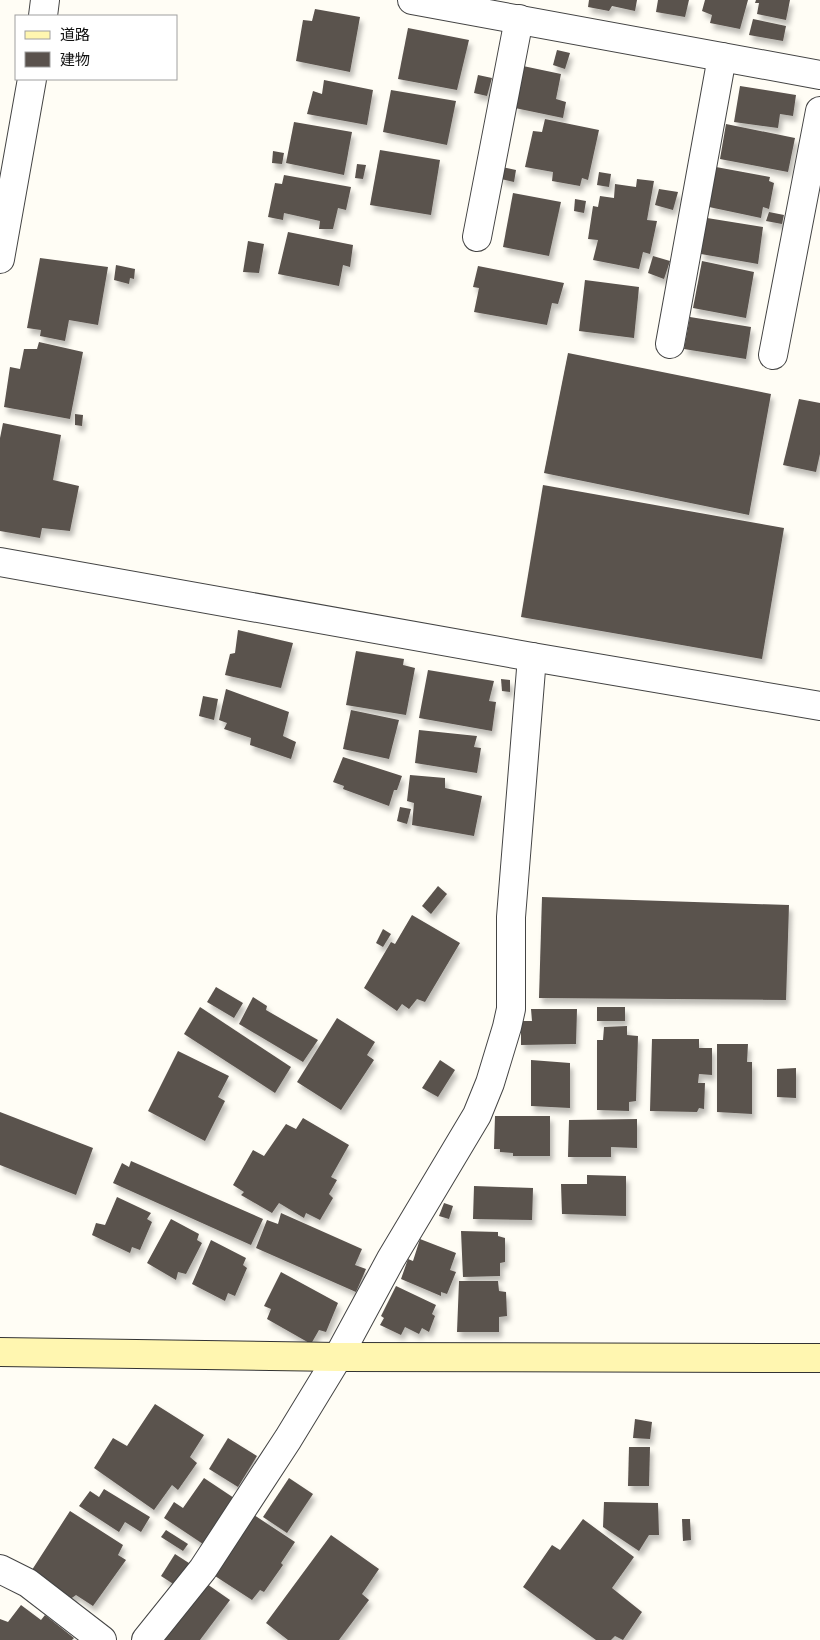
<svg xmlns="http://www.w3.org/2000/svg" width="820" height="1640" font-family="'Playfair Display','Noto Sans JP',serif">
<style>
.building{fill:#5a524d;filter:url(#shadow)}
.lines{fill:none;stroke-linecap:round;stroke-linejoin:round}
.street-casing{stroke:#444;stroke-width:30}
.secondary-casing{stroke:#333;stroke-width:30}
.street{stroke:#fff;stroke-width:28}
.secondary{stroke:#fff6b0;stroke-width:28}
</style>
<defs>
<filter id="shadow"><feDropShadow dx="3" dy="5.5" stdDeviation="2.5" flood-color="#0004"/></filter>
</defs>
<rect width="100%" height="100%" fill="#fffdf5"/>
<g class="building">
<path d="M589,0H637L635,11L612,6L609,11L588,7Z"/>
<path d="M658,0H689L685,17L656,12Z"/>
<path d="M705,0H748L740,29L710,23L712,15L702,11Z"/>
<path d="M756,0H790L786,20L757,14L759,3H755Z"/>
<path d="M315,9L360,17L350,72L296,61L303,20L312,21Z"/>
<path d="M753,19L786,26L783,41L749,35Z"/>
<path d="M408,28L469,40L457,90L398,79Z"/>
<path d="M557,50L570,53L565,69L553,65Z"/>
<path d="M523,66L561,74L556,99L566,102L563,118L515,108Z"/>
<path d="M478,75L492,78L487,96L474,93Z"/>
<path d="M324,80L373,90L367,125L307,114L313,91L322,94Z"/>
<path d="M740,86L796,95L793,116L780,114L778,128L734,122Z"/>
<path d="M391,90L456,101L447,145L383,132Z"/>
<path d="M545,119L599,130L588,180L582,178L580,186L552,181L553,172L525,167L533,131L542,132Z"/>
<path d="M294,122L352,132L344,175L286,163Z"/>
<path d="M726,124L795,138L788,172L720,159Z"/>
<path d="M380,150L440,160L431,215L370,205Z"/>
<path d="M273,151L284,153L282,164L272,163Z"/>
<path d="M357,164L366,165L363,179L355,178Z"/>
<path d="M502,167L516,170L514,182L501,179Z"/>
<path d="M716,167L770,177L769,181L774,183L769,209L763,207L761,218L709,207Z"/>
<path d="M599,172L611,174L609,187L597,185Z"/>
<path d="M284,175L351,187L346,210L338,208L333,229H319L320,221L284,213L283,220L268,217L275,183L282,184Z"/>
<path d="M637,179L654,181L647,220L657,221L650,254L643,252L639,269L593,260L598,240L588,239L593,206L598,207L600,196L614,198L615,184L636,187Z"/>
<path d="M659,189L678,192L673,210L655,205Z"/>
<path d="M513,193L561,202L549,256L503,247Z"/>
<path d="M575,199L586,201L584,213L574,211Z"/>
<path d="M769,212L784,215L782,224L766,221Z"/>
<path d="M707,218L763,227L758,264L701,254Z"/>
<path d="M288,232L353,245L350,267L343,265L339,286L278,274Z"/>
<path d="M248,241L264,244L259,273L243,272Z"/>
<path d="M653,256L670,261L664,279L648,273Z"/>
<path d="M40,258L108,267L98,325L69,320L65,341L40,336L41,330L27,328Z"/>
<path d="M702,261L754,272L746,318L693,308Z"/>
<path d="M116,265L135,269L134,279L130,278L129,284L114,280Z"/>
<path d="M478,266L564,283L558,304L552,303L547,325L474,312L479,288L473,287Z"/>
<path d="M585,280L639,287L634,338L579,331Z"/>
<path d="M690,317L751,327L746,359L684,349Z"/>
<path d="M39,342L83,352L70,419L4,407L10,367L20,369L24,349H37Z"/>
<path d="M568,353L771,394L749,515L544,473Z"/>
<path d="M799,399L820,403V454L816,472L783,465Z"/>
<path d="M75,414L83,415L82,426L75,425Z"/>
<path d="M3,423L61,435L53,480L79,486L70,531L42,528L40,538L0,531V438Z"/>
<path d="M543,485L784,528L762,659L521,617Z"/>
<path d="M238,630L293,643L281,688L225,675L230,654L235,653Z"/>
<path d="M356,651L404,659L403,665L415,668L406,715L346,705Z"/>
<path d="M428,670L494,681L489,701L496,702L492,731L419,718Z"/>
<path d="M501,679L510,680V692L502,691Z"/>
<path d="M226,689L289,712L283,736L296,742L291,759L250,745L251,738L224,729L227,723L219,720Z"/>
<path d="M203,696L218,699L214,720L199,716Z"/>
<path d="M351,710L399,720L389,759L343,749Z"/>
<path d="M419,730L477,736L474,747L481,748L477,773L415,763Z"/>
<path d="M343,757L402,776L397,790H394L389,806L343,789L344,786L333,782Z"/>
<path d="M410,775L445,778V788L482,796L474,836L412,825L414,803L407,801Z"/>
<path d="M400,807L411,809L407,824L397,821Z"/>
<path d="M438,886L447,894L431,914L422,906Z"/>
<path d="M542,897L789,905L786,1000L539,998Z"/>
<path d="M412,915L460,943L425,1002L417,999L409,1009L402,1004L397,1011L364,988L391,942L395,944Z"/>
<path d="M383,929L391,934L383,947L376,943Z"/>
<path d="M216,987L243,1003L234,1018L207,1002Z"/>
<path d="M253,997L267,1006L266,1010L318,1040L303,1062L239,1024Z"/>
<path d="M200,1007L291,1067L275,1093L184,1034Z"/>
<rect x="597" y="1007" width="28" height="14"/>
<path d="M531,1009H577L576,1044L521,1045V1021H532Z"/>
<path d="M337,1018L375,1042L367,1055L374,1060L341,1110L297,1082Z"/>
<path d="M627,1026V1035L638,1036L636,1101L629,1102V1111L597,1110V1040H603L604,1027Z"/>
<path d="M652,1039H699V1048H712V1075L699,1074L698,1083H705L704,1109L699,1108L697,1112L650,1111Z"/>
<path d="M717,1044H748L747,1062H752V1114L717,1112Z"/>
<path d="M178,1051L229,1076L218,1097L225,1101L205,1141L148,1111Z"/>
<path d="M440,1060L455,1070L438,1097L422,1088Z"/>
<path d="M531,1060L570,1063V1108L531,1106Z"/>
<path d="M796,1068V1098L777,1097V1069Z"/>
<path d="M0,1112L93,1148L76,1195L0,1165Z"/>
<path d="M495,1116H550V1156H513V1153L500,1152V1149H494Z"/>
<path d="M303,1118L349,1145L331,1177L337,1180L329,1194L333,1198L320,1220L306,1213L304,1218L279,1203L272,1213L241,1195L244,1192L233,1185L253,1150L264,1156L286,1124L296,1129Z"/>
<path d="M637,1119V1148L611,1147V1157H568L569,1120Z"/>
<path d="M131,1161L263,1219L251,1245L113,1183L122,1163L129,1167Z"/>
<path d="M587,1175L626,1176V1216L562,1214L561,1184H587Z"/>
<path d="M474,1186L533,1188L532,1220L473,1219Z"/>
<path d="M117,1197L151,1213L147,1219L152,1222L140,1250L132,1247L130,1253L92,1235L96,1223L105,1225Z"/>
<path d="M444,1203L453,1206L449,1219L439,1216Z"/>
<path d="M281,1213L362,1249L355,1265L366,1269L356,1292L256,1248L267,1220L278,1224Z"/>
<path d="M171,1219L199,1234L197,1240L202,1243L186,1274L178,1272L176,1280L147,1263Z"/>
<path d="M461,1231L498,1232V1236L505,1238V1262L500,1263V1276L463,1277Z"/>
<path d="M420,1239L456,1253L450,1270L456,1272L447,1294L441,1292V1296L401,1279L408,1259L413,1261Z"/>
<path d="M211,1240L246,1258L243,1265L247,1268L235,1296L228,1293L225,1301L192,1284Z"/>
<path d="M281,1272L338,1303L326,1332L319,1330L311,1344L267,1319L271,1309L264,1306Z"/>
<path d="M459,1281H498L499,1291L506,1292L507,1316L499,1317V1332H457Z"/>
<path d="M396,1286L436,1305L432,1314L435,1316L429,1332L422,1328L419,1334L405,1327L401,1335L380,1325L384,1318L381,1316Z"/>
<path d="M155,1404L204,1435L190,1457L197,1463L178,1490L172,1485L154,1510L94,1468L113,1438L127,1446Z"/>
<path d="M635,1419L652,1422L650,1439L633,1438Z"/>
<path d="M228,1438L257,1456L238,1487L209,1469Z"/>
<path d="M629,1447H650L649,1486H628Z"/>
<path d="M204,1478L234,1498L203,1544L164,1518L174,1502L183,1508Z"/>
<path d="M289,1478L313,1494L287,1533L263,1517Z"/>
<path d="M104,1489L150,1517L141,1532L125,1522L119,1532L79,1506L90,1491L99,1497Z"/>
<path d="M604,1502L658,1503L659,1535H649L639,1551L603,1527Z"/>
<path d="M70,1511L123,1545L118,1555L126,1560L93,1606L76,1595L69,1600L30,1573Z"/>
<path d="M254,1515L295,1542L281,1563L283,1565L264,1592L260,1590L252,1600L215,1576Z"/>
<path d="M583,1519L634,1557L612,1588L642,1612L623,1640L615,1636L611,1640H596L523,1587L552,1545L560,1550Z"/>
<path d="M682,1519H690L691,1540L683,1541Z"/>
<path d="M166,1530L188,1544L183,1551L161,1537Z"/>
<path d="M331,1535L379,1569L362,1594L369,1600L339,1640H288L266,1623Z"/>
<path d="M175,1554L192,1565L178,1587L161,1576Z"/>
<path d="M207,1584L230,1600L200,1640H164Z"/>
<path d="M21,1605L41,1620L45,1615L74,1638L72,1640H0V1619L8,1622Z"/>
</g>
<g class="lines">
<defs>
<g id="street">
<path d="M412,0L820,75"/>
<path d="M43,16L45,0"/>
<path d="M477,237L519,19"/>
<path d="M0,259L32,79"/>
<path d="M670,344L722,57"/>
<path d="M773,355L820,111"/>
<path d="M0,562L532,657L820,706"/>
<path d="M0,1569L28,1583L102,1640"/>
<path d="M146,1640L203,1569L288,1439L338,1357L391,1259L477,1115L490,1083L507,1027L511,1009V917L532,657"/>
</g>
<path id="secondary" d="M0,1352L338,1357L820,1358"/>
</defs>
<use href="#street" class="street-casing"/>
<use href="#secondary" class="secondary-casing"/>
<use href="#street" class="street"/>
<use href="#secondary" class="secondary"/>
</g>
<rect x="15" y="15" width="162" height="65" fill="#ffffff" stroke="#a0a0a0"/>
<rect x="25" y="31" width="25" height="8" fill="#fff6b0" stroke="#a0a0a0"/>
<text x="60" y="40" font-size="15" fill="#111111">道路</text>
<rect x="25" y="52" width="25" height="15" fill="#5a524d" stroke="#a0a0a0"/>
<text x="60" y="65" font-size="15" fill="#111111">建物</text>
</svg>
